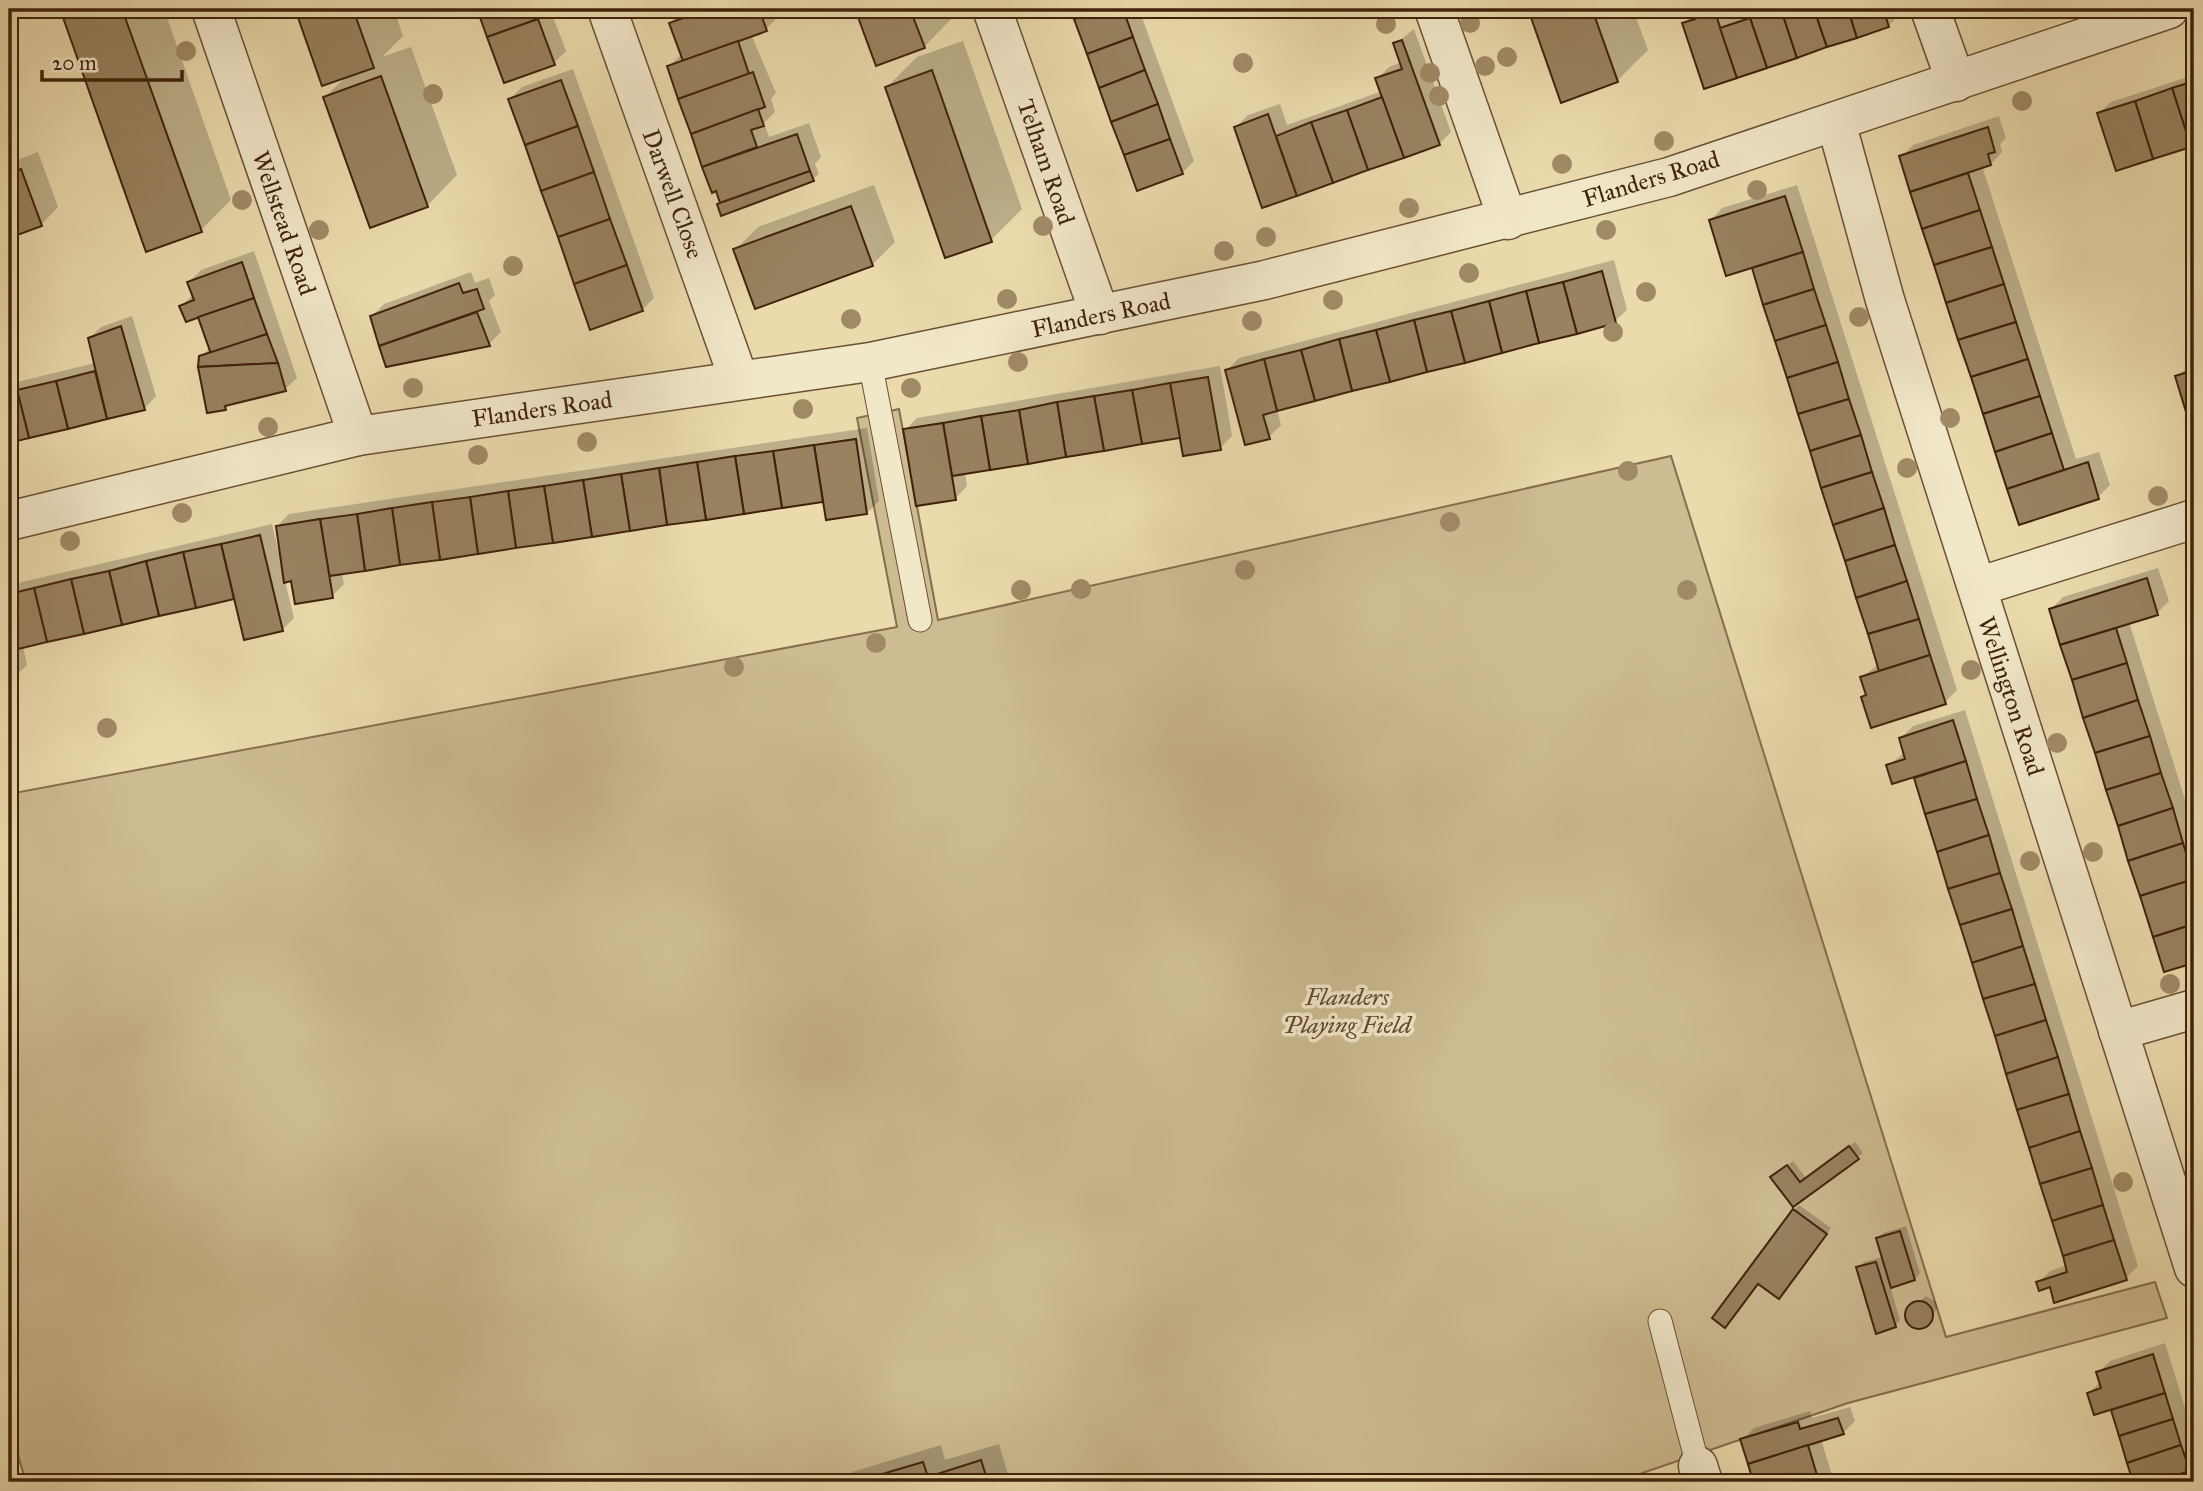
<svg xmlns="http://www.w3.org/2000/svg" width="2203" height="1491" font-family="'IM FELL Great Primer',serif">
<style>
.green{fill:#cdbb91;stroke:#866e4e;stroke-width:2}
.shadow{fill:#0003}
.building{fill:#98825f;stroke:#40220c;stroke-width:2}
.lines{fill:none;stroke-linecap:round;stroke-linejoin:round}
.lane-casing{stroke:#6a5034;stroke-width:25}
.street-casing{stroke:#6a5034;stroke-width:41}
.lane{stroke:#f1e7c9;stroke-width:23}
.street{stroke:#f1e7c9;stroke-width:38}
.tree{fill:#a08a66}
.labels{text-anchor:middle;stroke-width:7;stroke-linejoin:round;paint-order:stroke}
.street-label{font-size:24px;fill:#40220c;stroke:#f1e7c9}
.park-label{font-size:24px;font-style:italic;fill:#63482d;stroke:#f1e7c9}
</style>
<rect width="100%" height="100%" fill="#eadaac"/>
<filter id="stains"><feTurbulence type="fractalNoise" baseFrequency=".00286" numOctaves="4"/><feColorMatrix values="0 0 0 0 .2 0 0 0 0 .09 0 0 0 0 .02 0 0 0 .5 -.17"/></filter>
<radialGradient id="worn" r=".72"><stop offset=".6" stop-color="#630" stop-opacity="0"/><stop offset="1" stop-color="#630" stop-opacity=".3"/></radialGradient>
<path class="green" d="M899,409L938,620L1671,456L1946,1337L2155,1282L2167,1318L1848,1403L1616,1482H788L777,1476L742,1482H26L9,1425V794L897,627L857,418Z"/>
<g class="shadow">
<path d="M62,9H164L231,200L201,230L147,249Z"/>
<path d="M297,9H394L403,36L382,57L411,47L457,175L427,206L325,97L347,76L323,84Z"/>
<path d="M478,9H550L566,51L554,63L505,81Z"/>
<path d="M683,9H775L778,17L766,29L751,34L776,93L771,99L775,112L764,123L769,137L809,123L821,157L815,164L819,174L813,179L722,214L717,189L713,191L669,66L682,54L671,23Z"/>
<path d="M857,9H952L954,16L924,47L877,64Z"/>
<path d="M1087,9H1139L1194,161L1182,173L1076,20Z"/>
<path d="M1530,9H1633L1648,50L1617,81L1562,101Z"/>
<path d="M1693,9H1729L1732,17L1757,9H1898L1900,14L1888,26L1705,86L1684,24L1695,13Z"/>
<path d="M1414,29L1451,132L1439,144L1263,206L1236,127L1248,115L1280,104L1287,125L1382,91L1377,79L1389,67L1402,62L1395,44Z"/>
<path d="M9,35L18,63L9,72Z"/>
<path d="M963,41L1022,209L991,240L946,256L887,87L917,57Z"/>
<path d="M573,69L654,298L642,310L510,99L522,87Z"/>
<path d="M2194,75V144L2117,169L2099,113L2111,102Z"/>
<path d="M1999,116L2006,138L2000,144L2002,152L1991,164L1982,166L2076,459L2099,452L2110,485L2098,497L2020,523L1901,157L1913,145Z"/>
<path d="M38,152L58,207L41,225L9,236V163Z"/>
<path d="M874,185L895,242L872,265L735,250L758,227Z"/>
<path d="M1797,185L1957,690L1945,702L1863,698L1867,693L1862,677L1879,664L1753,266L1711,220L1722,208Z"/>
<path d="M254,251L297,378L285,389L231,402L225,409L201,357L211,347L199,315L181,306L194,294L189,282L201,270Z"/>
<path d="M1614,260L1627,310L1615,321L1277,410L1281,425L1269,437L1227,370L1239,358Z"/>
<path d="M471,272L475,283L489,278L495,295L489,301L501,332L489,344L388,364L372,316L384,304Z"/>
<path d="M132,316L156,396L145,408L9,442V384L95,363L89,339L101,327Z"/>
<path d="M2194,363V433L2177,376Z"/>
<path d="M1220,366L1232,436L1220,448L1181,436L965,473L967,486L956,498L905,430L917,418Z"/>
<path d="M867,428L879,501L867,513L824,500L342,573L344,584L332,596L293,579L285,581L294,618L282,630L235,597L23,646L27,665L15,676L9,678V585L272,524L279,553L281,552L277,526L289,514Z"/>
<path d="M2158,568L2169,601L2157,613L2129,622L2194,828V961L2165,970L2051,609L2063,597Z"/>
<path d="M1965,710L2138,1266L2126,1278L2051,1285L2038,1283L2050,1271L2067,1265L1915,776L1888,766L1905,752L1901,738L1913,726Z"/>
<path d="M1855,1142L1863,1153L1793,1205L1778,1172L1793,1161L1806,1178Z"/>
<path d="M1799,1205L1831,1228L1784,1291L1794,1210Z"/>
<path d="M1906,1226L1920,1273L1915,1279L1890,1286L1900,1320L1895,1326L1858,1268L1864,1262L1883,1257L1878,1239L1883,1233Z"/>
<path d="M1926,1296L1936,1302L1937,1309L1925,1325L1917,1327L1908,1319L1907,1312Z"/>
<path d="M2165,1343L2194,1437V1482H2135L2112,1408L2089,1393L2101,1381L2098,1373L2110,1361Z"/>
<path d="M1850,1407L1855,1421L1843,1433L1821,1439L1834,1482H1755L1742,1440L1754,1428L1810,1411L1812,1418Z"/>
<path d="M999,1444L1010,1482H842L852,1472L941,1445L945,1460Z"/>
<path d="M1640,1473L1643,1482H1612Z"/>
</g>
<g class="building">
<path d="M60,9H122L202,232L146,252Z"/>
<path d="M295,9H353L374,68L322,86Z"/>
<path d="M477,9H535L538,19L487,37Z"/>
<path d="M681,9H709L684,18Z"/>
<path d="M709,9H759L767,31L683,61L669,23Z"/>
<path d="M855,9H910L925,48L876,66Z"/>
<path d="M1104,9H1123L1133,37L1087,54L1074,19Z"/>
<path d="M1528,9H1592L1618,82L1561,103Z"/>
<path d="M1691,9H1714L1737,78L1704,89L1682,23L1695,19Z"/>
<path d="M1781,9L1797,58L1767,68L1750,18Z"/>
<path d="M1781,9H1814L1827,47L1797,58Z"/>
<path d="M1814,9H1848L1857,38L1827,47Z"/>
<path d="M1848,9H1883L1889,27L1857,38Z"/>
<path d="M1750,18L1767,68L1737,78L1720,28Z"/>
<path d="M538,19L555,65L504,83L487,37Z"/>
<path d="M1133,37L1145,70L1099,88L1087,54Z"/>
<path d="M1402,40L1440,145L1404,158L1375,78L1402,69L1393,43Z"/>
<path d="M738,41L749,74L678,99L667,66Z"/>
<path d="M932,70L992,242L945,258L885,87Z"/>
<path d="M1145,70L1158,104L1111,122L1099,88Z"/>
<path d="M753,72L765,107L691,134L678,99Z"/>
<path d="M381,76L428,207L370,228L323,97Z"/>
<path d="M561,80L578,126L525,145L508,99Z"/>
<path d="M2194,81V146L2191,147L2172,88Z"/>
<path d="M2172,88L2191,147L2153,159L2135,101Z"/>
<path d="M1382,97L1404,158L1368,170L1347,110Z"/>
<path d="M2135,101L2153,159L2116,171L2097,113Z"/>
<path d="M1158,104L1170,139L1124,155L1111,122Z"/>
<path d="M758,109L764,126L751,130L757,147L702,167L691,134Z"/>
<path d="M1347,110L1368,170L1333,183L1311,122Z"/>
<path d="M1268,114L1297,196L1262,208L1234,127Z"/>
<path d="M1311,122L1333,183L1297,196L1276,136Z"/>
<path d="M578,126L594,172L541,191L525,145Z"/>
<path d="M1988,127L1995,152L1988,154L1991,165L1910,192L1899,156Z"/>
<path d="M797,134L810,171L720,203L716,191L712,193L702,167Z"/>
<path d="M1170,139L1183,174L1137,191L1124,155Z"/>
<path d="M21,169L42,226L9,238V173Z"/>
<path d="M810,171L814,181L721,216L717,204Z"/>
<path d="M594,172L610,219L558,237L541,191Z"/>
<path d="M1968,173L1980,210L1922,229L1910,192Z"/>
<path d="M1785,196L1803,252L1726,276L1709,220Z"/>
<path d="M851,206L873,266L755,309L733,249Z"/>
<path d="M1980,210L1992,247L1934,265L1922,229Z"/>
<path d="M610,219L627,265L574,284L558,237Z"/>
<path d="M1992,247L2004,284L1946,303L1934,265Z"/>
<path d="M1803,252L1814,289L1763,305L1752,268Z"/>
<path d="M242,262L254,298L186,322L179,306L194,300L187,282Z"/>
<path d="M627,265L643,311L590,330L574,284Z"/>
<path d="M1602,271L1616,323L1577,334L1563,282Z"/>
<path d="M1563,282L1577,334L1539,343L1526,291Z"/>
<path d="M459,283L463,293L477,289L484,309L379,346L370,316Z"/>
<path d="M2004,284L2016,322L1958,340L1946,303Z"/>
<path d="M1814,289L1826,325L1775,341L1763,305Z"/>
<path d="M1526,291L1539,343L1502,353L1489,301Z"/>
<path d="M254,298L267,334L211,354L198,317Z"/>
<path d="M1489,301L1502,353L1465,363L1451,311Z"/>
<path d="M1451,311L1465,363L1427,372L1414,320Z"/>
<path d="M477,312L490,346L386,367L379,346Z"/>
<path d="M1414,320L1427,372L1390,382L1376,330Z"/>
<path d="M2016,322L2028,359L1971,377L1958,340Z"/>
<path d="M1826,325L1838,362L1787,378L1775,341Z"/>
<path d="M121,326L145,410L107,419L88,338Z"/>
<path d="M1376,330L1390,382L1352,391L1339,339Z"/>
<path d="M267,334L278,363L198,367L199,356Z"/>
<path d="M1339,339L1352,391L1315,401L1301,350Z"/>
<path d="M1301,350L1315,401L1277,411L1264,359Z"/>
<path d="M1264,359L1277,411L1263,415L1270,439L1245,445L1225,370Z"/>
<path d="M2028,359L2040,396L1983,414L1971,377Z"/>
<path d="M1838,362L1849,399L1798,414L1787,378Z"/>
<path d="M278,363L286,391L225,406L226,410L207,413L198,367Z"/>
<path d="M2194,370V438L2175,376Z"/>
<path d="M95,371L107,419L68,429L56,381Z"/>
<path d="M1208,377L1221,450L1183,456L1170,383Z"/>
<path d="M56,381L68,429L29,438L17,390Z"/>
<path d="M1170,383L1180,438L1142,444L1132,390Z"/>
<path d="M17,390L29,438L9,443V392Z"/>
<path d="M1132,390L1142,444L1104,451L1094,396Z"/>
<path d="M1094,396L1104,451L1066,457L1057,402Z"/>
<path d="M2040,396L2052,433L1995,452L1983,414Z"/>
<path d="M1849,399L1861,435L1810,451L1798,414Z"/>
<path d="M1057,402L1066,457L1028,464L1019,410Z"/>
<path d="M1019,410L1028,464L990,470L981,416Z"/>
<path d="M981,416L990,470L952,476L943,423Z"/>
<path d="M943,423L956,500L916,506L903,429Z"/>
<path d="M2052,433L2064,470L2007,489L1995,452Z"/>
<path d="M1861,435L1872,472L1821,488L1810,451Z"/>
<path d="M856,439L867,514L826,520L814,445Z"/>
<path d="M814,445L823,502L782,508L773,451Z"/>
<path d="M773,451L782,508L744,514L735,456Z"/>
<path d="M735,456L744,514L706,520L697,462Z"/>
<path d="M697,462L706,520L667,525L659,468Z"/>
<path d="M2088,462L2099,499L2019,525L2007,489Z"/>
<path d="M659,468L667,525L630,531L621,474Z"/>
<path d="M1872,472L1884,508L1833,525L1821,488Z"/>
<path d="M621,474L630,531L592,537L583,480Z"/>
<path d="M583,480L592,537L553,543L544,486Z"/>
<path d="M544,486L553,543L516,548L508,491Z"/>
<path d="M508,491L516,548L478,554L470,497Z"/>
<path d="M470,497L478,554L440,560L432,502Z"/>
<path d="M432,502L440,560L400,565L392,508Z"/>
<path d="M392,508L400,565L365,571L357,514Z"/>
<path d="M1884,508L1895,545L1845,561L1833,525Z"/>
<path d="M357,514L365,571L329,576L320,519Z"/>
<path d="M320,519L333,598L295,604L291,581L284,583L276,526Z"/>
<path d="M260,535L283,631L244,640L221,544Z"/>
<path d="M221,544L234,599L196,608L183,552Z"/>
<path d="M1895,545L1907,581L1856,598L1845,561Z"/>
<path d="M183,552L196,608L159,616L146,561Z"/>
<path d="M146,561L159,616L122,625L109,571Z"/>
<path d="M109,571L122,625L84,634L71,579Z"/>
<path d="M2147,578L2158,615L2060,645L2049,609Z"/>
<path d="M71,579L84,634L47,642L34,588Z"/>
<path d="M1907,581L1919,619L1868,634L1856,598Z"/>
<path d="M34,588L47,642L10,651L9,594Z"/>
<path d="M1919,619L1930,655L1879,671L1868,634Z"/>
<path d="M2116,628L2127,663L2072,680L2060,645Z"/>
<path d="M9,648L16,678L9,680Z"/>
<path d="M1930,655L1946,704L1871,728L1861,697L1866,695L1860,677Z"/>
<path d="M2127,663L2138,700L2083,718L2072,680Z"/>
<path d="M2138,700L2150,736L2095,753L2083,718Z"/>
<path d="M1953,720L1966,761L1892,784L1886,765L1905,759L1899,738Z"/>
<path d="M2150,736L2161,773L2106,790L2095,753Z"/>
<path d="M1966,761L1977,799L1925,814L1914,778Z"/>
<path d="M2161,773L2173,808L2118,826L2106,790Z"/>
<path d="M1977,799L1989,835L1937,852L1925,814Z"/>
<path d="M2173,808L2183,843L2128,861L2118,826Z"/>
<path d="M1989,835L2000,873L1948,889L1937,852Z"/>
<path d="M2183,843L2194,879L2140,896L2128,861Z"/>
<path d="M2000,873L2012,909L1960,925L1948,889Z"/>
<path d="M2194,879V924L2153,937L2140,896Z"/>
<path d="M2012,909L2023,946L1972,963L1960,925Z"/>
<path d="M2194,924V963L2164,972L2153,937Z"/>
<path d="M2023,946L2035,984L1983,999L1972,963Z"/>
<path d="M2035,984L2046,1020L1995,1036L1983,999Z"/>
<path d="M2046,1020L2058,1057L2006,1074L1995,1036Z"/>
<path d="M2058,1057L2069,1094L2017,1110L2006,1074Z"/>
<path d="M2069,1094L2080,1131L2029,1148L2017,1110Z"/>
<path d="M2080,1131L2092,1168L2040,1184L2029,1148Z"/>
<path d="M1849,1146L1859,1159L1793,1207L1770,1177L1787,1165L1800,1182Z"/>
<path d="M2092,1168L2103,1205L2052,1221L2040,1184Z"/>
<path d="M2103,1205L2114,1240L2063,1256L2052,1221Z"/>
<path d="M1793,1209L1827,1234L1779,1299L1758,1284L1725,1328L1712,1318Z"/>
<path d="M1900,1231L1915,1280L1891,1288L1876,1238Z"/>
<path d="M2114,1240L2127,1280L2054,1303L2050,1287L2039,1291L2036,1282L2067,1272L2063,1256Z"/>
<path d="M1876,1262L1896,1327L1876,1334L1856,1267Z"/>
<circle cx="1919" cy="1315" r="14"/>
<path d="M2153,1354L2165,1393L2094,1415L2087,1393L2101,1388L2096,1372Z"/>
<path d="M2165,1393L2173,1419L2119,1436L2111,1410Z"/>
<path d="M1838,1418L1844,1434L1748,1464L1740,1439L1798,1422L1800,1429Z"/>
<path d="M2173,1419L2181,1445L2127,1463L2119,1436Z"/>
<path d="M1808,1445L1819,1482H1753L1748,1464Z"/>
<path d="M2181,1445L2190,1471L2155,1482H2133L2127,1463Z"/>
<path d="M981,1460L988,1482H855L923,1462L928,1477Z"/>
<path d="M2190,1471L2193,1482H2155Z"/>
</g>
<g class="lines">
<defs>
<g id="lane">
<path d="M870,362L920,620"/>
<path d="M1660,1321L1698,1466"/>
</g>
<g id="street">
<path d="M211,9L358,436"/>
<path d="M607,9L739,380"/>
<path d="M992,9L1100,315"/>
<path d="M1434,9L1508,220"/>
<path d="M1930,9L1956,82"/>
<path d="M1836,122L1885,300L2194,1268"/>
<path d="M9,521L358,436L870,362L1265,280L1669,177L2169,9"/>
<path d="M1977,587L2194,519"/>
<path d="M2118,1031L2194,1009"/>
<path d="M1698,1466L1703,1482"/>
</g>
</defs>
<use href="#lane" class="lane-casing"/>
<use href="#street" class="street-casing"/>
<use href="#lane" class="lane"/>
<use href="#street" class="street"/>
</g>
<g class="tree">
<circle cx="1470" cy="23" r="10"/>
<circle cx="1386" cy="24" r="10"/>
<circle cx="186" cy="51" r="10"/>
<circle cx="1507" cy="57" r="10"/>
<circle cx="1243" cy="63" r="10"/>
<circle cx="1485" cy="66" r="10"/>
<circle cx="1430" cy="73" r="10"/>
<circle cx="433" cy="94" r="10"/>
<circle cx="1439" cy="96" r="10"/>
<circle cx="2022" cy="101" r="10"/>
<circle cx="1664" cy="141" r="10"/>
<circle cx="1562" cy="164" r="10"/>
<circle cx="1757" cy="190" r="10"/>
<circle cx="242" cy="200" r="10"/>
<circle cx="1409" cy="208" r="10"/>
<circle cx="1043" cy="226" r="10"/>
<circle cx="319" cy="230" r="10"/>
<circle cx="1606" cy="230" r="10"/>
<circle cx="1266" cy="237" r="10"/>
<circle cx="1224" cy="251" r="10"/>
<circle cx="513" cy="266" r="10"/>
<circle cx="1469" cy="273" r="10"/>
<circle cx="1646" cy="292" r="10"/>
<circle cx="1007" cy="299" r="10"/>
<circle cx="1333" cy="300" r="10"/>
<circle cx="1859" cy="317" r="10"/>
<circle cx="851" cy="319" r="10"/>
<circle cx="1252" cy="321" r="10"/>
<circle cx="1613" cy="332" r="10"/>
<circle cx="1018" cy="362" r="10"/>
<circle cx="413" cy="388" r="10"/>
<circle cx="911" cy="388" r="10"/>
<circle cx="803" cy="409" r="10"/>
<circle cx="1950" cy="418" r="10"/>
<circle cx="268" cy="427" r="10"/>
<circle cx="587" cy="442" r="10"/>
<circle cx="478" cy="455" r="10"/>
<circle cx="1907" cy="468" r="10"/>
<circle cx="1628" cy="471" r="10"/>
<circle cx="2158" cy="496" r="10"/>
<circle cx="182" cy="513" r="10"/>
<circle cx="1450" cy="522" r="10"/>
<circle cx="70" cy="541" r="10"/>
<circle cx="1245" cy="570" r="10"/>
<circle cx="1081" cy="589" r="10"/>
<circle cx="1021" cy="590" r="10"/>
<circle cx="1687" cy="590" r="10"/>
<circle cx="876" cy="643" r="10"/>
<circle cx="734" cy="667" r="10"/>
<circle cx="1971" cy="670" r="10"/>
<circle cx="107" cy="728" r="10"/>
<circle cx="2057" cy="743" r="10"/>
<circle cx="2093" cy="852" r="10"/>
<circle cx="2030" cy="861" r="10"/>
<circle cx="2170" cy="984" r="10"/>
<circle cx="2123" cy="1182" r="10"/>
</g>
<g class="labels">
<g class="street-label">
<text transform="translate(1046 162) rotate(71)" y="8">Telham Road</text>
<text transform="translate(1651 179) rotate(-17)" y="8">Flanders Road</text>
<text transform="translate(673 194) rotate(70)" y="8">Darwell Close</text>
<text transform="translate(284 223) rotate(71)" y="8">Wellstead Road</text>
<text transform="translate(1101 315) rotate(-12)" y="8">Flanders Road</text>
<text transform="translate(542 409) rotate(-8)" y="8">Flanders Road</text>
<text transform="translate(2011 696) rotate(72)" y="8">Wellington Road</text>
</g>
<g class="park-label">
<text x="1347" y="1005">Flanders<tspan x="1347" dy="28">Playing Field</tspan></text>
</g>
</g>
<rect width="2203" height="1491" fill="none" stroke="#eadaac" stroke-width="35"/>
<rect x="10" y="10" width="2182" height="1470" fill="none" stroke="#40220c" stroke-width="3.5"/>
<rect x="18" y="18" width="2168" height="1456" fill="none" stroke="#40220c" stroke-width="2"/>
<path d="M42 70v10h140v-10" fill="none" stroke="#40220c" stroke-width="3.5"/>
<text x="52" y="70" font-size="21" fill="#40220c" stroke="#f1e7c9" stroke-width="5" paint-order="stroke">20 m</text>
<rect width="100%" height="100%" filter="url(#stains)"/>
<rect width="100%" height="100%" fill="url(#worn)"/>
</svg>
